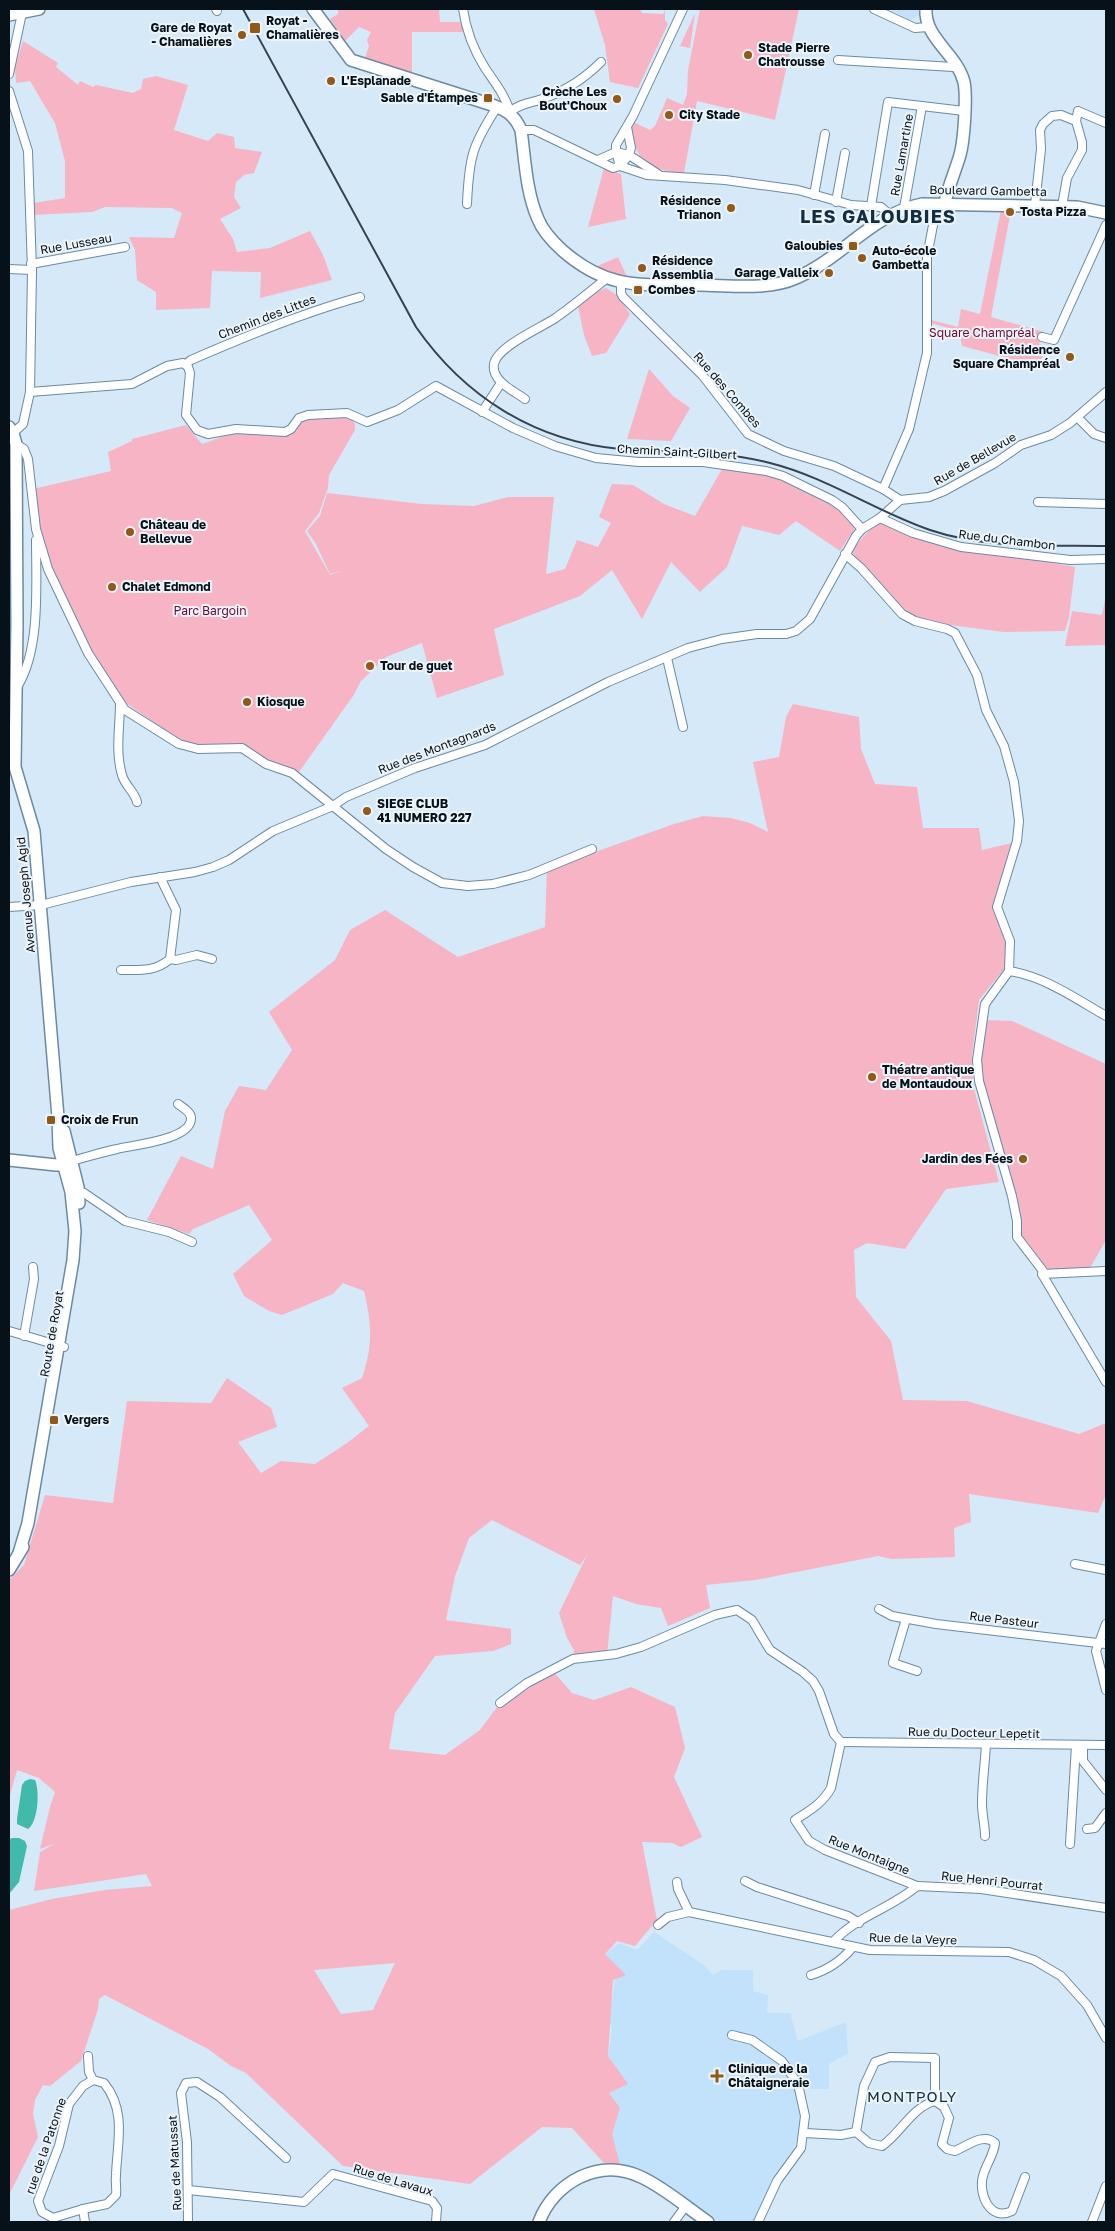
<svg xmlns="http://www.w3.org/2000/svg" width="1115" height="2231" font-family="'Golos Text',sans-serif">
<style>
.built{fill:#c2e2fc}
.green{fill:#f6b4c4;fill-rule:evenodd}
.water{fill:#41baab}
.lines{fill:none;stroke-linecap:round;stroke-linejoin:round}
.street-casing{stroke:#6c8aa3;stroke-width:10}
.secondary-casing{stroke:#6c8aa3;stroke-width:14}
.street{stroke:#fff;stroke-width:8}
.secondary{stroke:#fff;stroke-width:11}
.rail{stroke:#36434e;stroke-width:2}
.poi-dot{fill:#925816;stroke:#edf4f9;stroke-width:2}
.labels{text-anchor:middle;stroke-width:4;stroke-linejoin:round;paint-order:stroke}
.poi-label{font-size:12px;font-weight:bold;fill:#06111a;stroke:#edf4f9;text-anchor:start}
.street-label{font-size:12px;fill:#06111a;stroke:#edf4f9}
.park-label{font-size:12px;fill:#6d0a34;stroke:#edf4f9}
.quarter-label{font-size:15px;letter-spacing:1px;fill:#122e43;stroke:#edf4f9}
.district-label{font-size:18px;font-weight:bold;letter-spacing:1px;fill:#122e43;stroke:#edf4f9}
</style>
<rect width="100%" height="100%" fill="#d5e9f9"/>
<g class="built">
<path d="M890,9H921V14L910,20Z"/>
<path d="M654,1932L704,1965L713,1975L721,1970H753V1991L768,1995L767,2013H790L798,2041L846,2022L848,2054L829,2064V2089H804L798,2094L801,2129L790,2157L772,2179L753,2222H719L681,2195H675L644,2171L618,2162L599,2119L612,2029L609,2020L615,1979L606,1954L619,1943L637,1950Z"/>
</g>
<g class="green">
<path d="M338,9H439L440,22H461L463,32H412V73L365,58L369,46L367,40L371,32L359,27L345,41L330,19L338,14Z"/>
<path d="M594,9H640L642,13L663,14L665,10V20L668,24L638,88L610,82L605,45Z"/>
<path d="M700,9H799L775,120L697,101L684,173C633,168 642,158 625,118L650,130L655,126L667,98L683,105L687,94L688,70Z"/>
<path d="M695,13L690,48L680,46Z"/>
<path d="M23,41L58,63L56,67L78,85L80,81L93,87L96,85L133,93L141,89L143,79L156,76L188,85L174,130L208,141L217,133L234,137L235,148L262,152L254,173L244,175L236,182L234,197L241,208L220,219L233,239L237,252L270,248L310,231L323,255L332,280L260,298L261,272L212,271L210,308L156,310V292L137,280L135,250L129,237L174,238L182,213L172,208L105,207L92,212L33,215V203L65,198V161L55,123L30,81L16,83L15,67Z"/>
<path d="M604,168L621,174L626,219L588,227Z"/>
<path d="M1001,210H1011L991,317L1044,332L1039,344L1047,347L1038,366L962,346L959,331L931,323V320L958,327L961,309L980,314Z"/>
<path d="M618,257L627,277L595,267Z"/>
<path d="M606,288L618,296L630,314L606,353L592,356L584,335L578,306L592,294Z"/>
<path d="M649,369L673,396L690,408L671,441L627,439Z"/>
<path d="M349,416L355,424V430L329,475L328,488L319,513L305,531L330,575L342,571L330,574L316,544L307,531L320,516L327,493L422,504L474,506L508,497H554L546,574L565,569L577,540L598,547L611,523L599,517L612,484L633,485L664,504L695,516L722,469L766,473L841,510L855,528L840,551L796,521L779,535L742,526L727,567L700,592L671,562L642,619L612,570L580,596L494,629L504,675L437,698L422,643L386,657L361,607L386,657L361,681L353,696L299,772L261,757L241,743L203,746L187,742L170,734L119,698L108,682L55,581L41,538L33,489L111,471L108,452L132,441V439L186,425L202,444L227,435L244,433L284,436L289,434L301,419Z"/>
<path d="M878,521L948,545L1075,567L1069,617L1065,631L1004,632L950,625L914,617L902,611L853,554V548Z"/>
<path d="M1106,595V645L1065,646L1072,611L1102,615Z"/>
<path d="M793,704L859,717L861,749L875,784L917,787L923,828H979L982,850L1012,843L993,910L1008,940L1005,968L979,1000L972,1056L973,1085L999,1182L946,1189L905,1249L867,1243L854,1250L856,1297L891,1341L903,1400L967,1401L1079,1434L1106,1423V1495L1098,1513L969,1494L971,1522L954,1528L955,1557L892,1559L878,1556L755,1580L706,1585L710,1608L668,1626L661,1608L636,1604L613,1596L607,1655L573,1659L574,1650L567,1638L559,1613L587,1555L580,1565L492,1520L469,1538L455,1576L446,1620L511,1629V1644L493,1651L435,1656L395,1713L389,1749L445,1755L480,1730L500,1703L552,1670L572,1693L594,1700L631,1687L675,1707L685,1748L674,1777L702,1837L681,1847L672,1843L642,1842L657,1920L635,1946L617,1941L605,1954L626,1975L613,1980L608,2056L628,2084L609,2093L620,2108L612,2134L620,2165L604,2163L572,2128L542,2127L470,2184L343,2166L246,2073L231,2066L208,2049L105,1995L99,1999L98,2009L81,2061L50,2086L43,2085L35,2100L33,2114L38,2137L9,2195V1910L52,1899L105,1890L152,1886L146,1874L34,1891L40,1852L56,1843L40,1849L50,1807L55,1792L39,1778L17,1770L9,1799V1580L24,1565L45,1495L113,1503L127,1401L211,1403L227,1378L271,1408L277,1427L238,1442L261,1473L281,1461L315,1464L347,1443L369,1426L342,1388L362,1378C373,1345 372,1325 364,1291L343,1283L333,1294L282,1315L269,1311L244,1296L233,1274L272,1240L249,1205L193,1229L189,1234L147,1220L181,1156L213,1169L225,1111L239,1086L266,1090L292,1050L269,1012L335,960L350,930L385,910L458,957L545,927L547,869L674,824L703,816L731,818L750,823L768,832L753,762L779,757L786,717ZM395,1963L373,2010L341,2014L314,1970Z"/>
<path d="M981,1020L1012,1021L1106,1064V1240L1090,1268L1043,1271L1017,1237V1221L979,1081Z"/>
</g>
<g class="water">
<path d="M30,1779L35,1780C40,1791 38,1822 28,1829L17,1824V1819L22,1785L25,1781Z"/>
<path d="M12,1838H19L25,1841L27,1846L19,1882L9,1894V1839Z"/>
</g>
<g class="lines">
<defs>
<g id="street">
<path d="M216,9L217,11"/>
<path d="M463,9C466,30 473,49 485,68C495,83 505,95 510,112C520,103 532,103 545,98C567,90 584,79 601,62"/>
<path d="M683,9L633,116L616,145V152L620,166L647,175L725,180L798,190L851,205L881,207L890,215"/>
<path d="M874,9L915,28L928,27"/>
<path d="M838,60L953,67L957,65"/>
<path d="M9,74L22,13"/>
<path d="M9,91L28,151L32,270L30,392L23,424L13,433"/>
<path d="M1076,121L1078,111L1106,123"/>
<path d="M627,127L631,148L629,155L658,174"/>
<path d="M521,130H534L613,168L620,166L629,155L616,152L598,160"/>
<path d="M814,195L825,134"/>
<path d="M836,202L845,153"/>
<path d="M467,204C469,157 472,146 497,107"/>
<path d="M1035,205L1041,149L1040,130L1043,124L1052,116L1061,115L1076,121L1082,142V150L1067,178L1062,206"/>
<path d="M871,206L888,102L964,111"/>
<path d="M904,208L922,106"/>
<path d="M31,264L125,247"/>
<path d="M9,269L32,270"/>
<path d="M621,282V293L623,297L703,376L748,434L784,451L834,466L883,489L900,500"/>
<path d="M1042,337L1054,340L1106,225"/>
<path d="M186,364L191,360C246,336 302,313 360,297"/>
<path d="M30,392L132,384L167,366L183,363L188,367L190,373L186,415L197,430L208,434L236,429L285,432L291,429L299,418L308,415L347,413L367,422L398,410L436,386L513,428L555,446L596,458L639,462H703L766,471L783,476L832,500L842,507L862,529"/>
<path d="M525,399C514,391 491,381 494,364C497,347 540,328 554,319C572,307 589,292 606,279"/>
<path d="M482,412L501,383"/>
<path d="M1077,417L1094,434L1106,438"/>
<path d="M16,444L24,449L28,459L36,529L48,569L88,653L125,710L179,744L198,749L242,748L266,764L292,773L386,849L413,867L442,883L468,886L493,884L529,875L592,849"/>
<path d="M883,489L909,429L927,353V257L937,204"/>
<path d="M900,500L929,497L944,491L995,463L1021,445L1051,435L1070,423L1106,392"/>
<path d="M1038,502L1106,504"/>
<path d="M880,518L913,533L961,547L1070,560L1106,559"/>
<path d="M845,554L861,568L902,614L915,621L947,629L955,633L977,675L986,710L1004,746L1014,782L1019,821L1017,841L997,907L1010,941L1009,971"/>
<path d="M667,658L683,727"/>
<path d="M17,687C41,650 36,583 36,540"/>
<path d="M120,703C120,727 115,751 122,775C125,786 135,792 137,802"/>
<path d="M9,907L41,905L131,882L195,872L213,867L229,860L273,831L333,806L346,797L415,768L485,745L608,682L688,648L722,639L757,634H786L796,631L810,619L856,536L862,529L880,518L900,500"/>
<path d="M170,959L176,960L197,955L212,959"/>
<path d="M121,970C140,970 155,972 170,959L176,910L160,877"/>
<path d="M1009,971L985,1004L977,1060L979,1081L1012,1196L1017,1221V1237L1043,1271L1042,1274L1106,1382"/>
<path d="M1009,971C1044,976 1076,999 1106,1016"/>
<path d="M72,1161C87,1157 102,1152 117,1149C132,1145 192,1140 191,1118C191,1112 182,1107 178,1104"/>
<path d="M75,1191L84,1193L125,1221L169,1232L192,1242"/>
<path d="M1042,1274L1106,1271"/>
<path d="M9,1331L64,1347"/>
<path d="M24,1336L34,1279L33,1267"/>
<path d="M1075,1564L1106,1570"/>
<path d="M879,1609L892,1616L936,1624L1106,1644"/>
<path d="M906,1619L893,1663L917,1671"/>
<path d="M1106,1624L1096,1651L1106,1690"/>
<path d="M500,1703L527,1683L573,1659L616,1654L641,1647L715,1615L737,1610L752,1620L770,1650L803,1672L813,1681L819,1691L834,1734L841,1742"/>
<path d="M841,1742L1106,1745"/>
<path d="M841,1742L831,1788C823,1803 809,1811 795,1820L809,1841L825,1850L917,1886"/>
<path d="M1083,1745V1761L1106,1790"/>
<path d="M1087,1829L1095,1828L1106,1813"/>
<path d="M985,1836C985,1825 982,1815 982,1804C982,1784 985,1764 986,1744"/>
<path d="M1070,1844L1076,1746"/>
<path d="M745,1881L757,1887L848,1916L859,1923"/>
<path d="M677,1882L678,1889L689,1912"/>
<path d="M658,1925L668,1917L689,1912L870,1950L1009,1952L1034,1960L1061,1976L1087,2005L1106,2038"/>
<path d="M833,1942C855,1917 892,1908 917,1886L981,1889L1106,1908"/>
<path d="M811,1975C828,1970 842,1960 853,1947"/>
<path d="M732,2035L752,2040L782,2061L798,2084L805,2116L801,2148L777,2181L758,2222"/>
<path d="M856,2132L864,2086L875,2062L890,2057L935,2058V2101"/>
<path d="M805,2133L841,2135L856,2132L869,2143L882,2146C901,2133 912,2107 935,2101L944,2107L949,2118L942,2144L947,2149L955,2151C967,2146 984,2132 995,2143C994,2155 986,2164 983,2176C978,2194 990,2222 1012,2211L1025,2177"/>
<path d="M188,2190L304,2202L333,2174L432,2201L437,2208L436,2222"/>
<path d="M83,2209L107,2204L116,2195C117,2188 115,2182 116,2175C117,2144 127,2111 104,2083L93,2080L89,2072L88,2056"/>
<path d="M85,2222L83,2209L53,2218L42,2212L38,2201L59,2146L69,2104L83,2086L93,2080"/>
<path d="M188,2222L187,2142L181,2093L186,2083L197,2082L220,2097L286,2158"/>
<path d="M674,2222L685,2207"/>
<path d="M1092,2222L1106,2186"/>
</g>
<g id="secondary">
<path d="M313,9L351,60L489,104C505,109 514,114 521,130C525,159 526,192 538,219C543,232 553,242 563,251C609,291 642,284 698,285C729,285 767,291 796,278C841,259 872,214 922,204L1077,207L1106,213"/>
<path d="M926,9C924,38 957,54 964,82C967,97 964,141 960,155C955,172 948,187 945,203"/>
<path d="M9,15L39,9"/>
<path d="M9,427L13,433L16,444L17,624L15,767L34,831L58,1117L59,1148L71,1192L75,1231L73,1260L28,1523L19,1553"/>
<path d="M64,1131L78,1187L79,1203"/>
<path d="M9,1160L56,1165H64L70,1161"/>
<path d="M9,1570L23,1547"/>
<path d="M539,2222C554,2182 600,2157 641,2177C665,2188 686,2207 708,2222"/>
</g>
</defs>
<use href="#street" class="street-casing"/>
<use href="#secondary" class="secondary-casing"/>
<use href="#street" class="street"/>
<use href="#secondary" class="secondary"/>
<path class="rail" d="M243,9L416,327C464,396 534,441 620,449C670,453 721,450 770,463C826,477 875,511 930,530C986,549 1048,545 1106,546"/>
</g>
<g class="poi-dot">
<rect x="249" y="22" width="12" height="12" rx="2.5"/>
<circle cx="242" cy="35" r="5"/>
<circle cx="748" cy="55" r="5"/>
<circle cx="331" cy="81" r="5"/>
<rect x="483" y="93" width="10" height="10" rx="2.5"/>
<circle cx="617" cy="99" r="5"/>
<circle cx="669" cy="115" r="5"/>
<circle cx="731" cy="208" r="5"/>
<circle cx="1010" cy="212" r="5"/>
<rect x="848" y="241" width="10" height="10" rx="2.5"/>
<circle cx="862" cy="258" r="5"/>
<circle cx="642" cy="268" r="5"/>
<circle cx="829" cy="273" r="5"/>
<rect x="633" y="285" width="10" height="10" rx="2.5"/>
<circle cx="1070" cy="357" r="5"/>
<circle cx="130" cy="532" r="5"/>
<circle cx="112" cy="587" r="5"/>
<circle cx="370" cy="666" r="5"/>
<circle cx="247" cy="702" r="5"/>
<circle cx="367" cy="811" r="5"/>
<circle cx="872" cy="1077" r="5"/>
<rect x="46" y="1115" width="10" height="10" rx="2.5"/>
<circle cx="1023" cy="1159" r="5"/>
<rect x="49" y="1415" width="10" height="10" rx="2.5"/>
<path d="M714.5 2068.5h5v5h5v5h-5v5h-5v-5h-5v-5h5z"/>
</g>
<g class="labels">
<g class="poi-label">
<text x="266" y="25">Royat -<tspan x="266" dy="14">Chamalières</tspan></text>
<text x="232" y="32" text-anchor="end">Gare de Royat<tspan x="232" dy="14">- Chamalières</tspan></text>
<text x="758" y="52">Stade Pierre<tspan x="758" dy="14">Chatrousse</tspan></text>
<text x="341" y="85">L'Esplanade</text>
<text x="607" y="96" text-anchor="end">Crèche Les<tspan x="607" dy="14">Bout'Choux</tspan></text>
<text x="478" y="102" text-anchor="end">Sable d'Étampes</text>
<text x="679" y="119">City Stade</text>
<text x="721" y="205" text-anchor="end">Résidence<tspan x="721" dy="14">Trianon</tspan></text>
<text x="1020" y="216">Tosta Pizza</text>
<text x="843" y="250" text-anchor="end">Galoubies</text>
<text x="872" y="255">Auto-école<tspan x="872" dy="14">Gambetta</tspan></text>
<text x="652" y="265">Résidence<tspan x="652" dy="14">Assemblia</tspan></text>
<text x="819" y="277" text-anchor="end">Garage Valleix</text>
<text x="648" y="294">Combes</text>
<text x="1060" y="354" text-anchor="end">Résidence<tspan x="1060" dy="14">Square Champréal</tspan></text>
<text x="140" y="529">Château de<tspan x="140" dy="14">Bellevue</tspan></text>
<text x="122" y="591">Chalet Edmond</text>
<text x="380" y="670">Tour de guet</text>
<text x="257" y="706">Kiosque</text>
<text x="377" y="808">SIEGE CLUB<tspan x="377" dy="14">41 NUMERO 227</tspan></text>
<text x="882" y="1074">Théatre antique<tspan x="882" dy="14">de Montaudoux</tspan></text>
<text x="61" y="1124">Croix de Frun</text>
<text x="1013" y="1163" text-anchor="end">Jardin des Fées</text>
<text x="64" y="1424">Vergers</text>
<text x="728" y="2073">Clinique de la<tspan x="728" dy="14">Châtaigneraie</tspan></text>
</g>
<g class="street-label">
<text transform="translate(902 155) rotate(-80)" y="4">Rue Lamartine</text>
<text transform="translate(988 191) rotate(1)" y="4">Boulevard Gambetta</text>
<text transform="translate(76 244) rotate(-10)" y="4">Rue Lusseau</text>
<text transform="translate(267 317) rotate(-21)" y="4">Chemin des Littes</text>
<text transform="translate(727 390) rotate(49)" y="4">Rue des Combes</text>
<text transform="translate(677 452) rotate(3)" y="4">Chemin Saint-Gilbert</text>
<text transform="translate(975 459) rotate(-30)" y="4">Rue de Bellevue</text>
<text transform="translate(1007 540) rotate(7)" y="4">Rue du Chambon</text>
<text transform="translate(437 748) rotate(-21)" y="4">Rue des Montagnards</text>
<text transform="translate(26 895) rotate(-95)" y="4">Avenue Joseph Agid</text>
<text transform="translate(52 1334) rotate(-80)" y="4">Route de Royat</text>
<text transform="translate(1004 1620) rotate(7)" y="4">Rue Pasteur</text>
<text transform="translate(974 1733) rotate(1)" y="4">Rue du Docteur Lepetit</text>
<text transform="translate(869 1855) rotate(22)" y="4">Rue Montaigne</text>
<text transform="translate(992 1881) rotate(6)" y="4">Rue Henri Pourrat</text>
<text transform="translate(913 1939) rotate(2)" y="4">Rue de la Veyre</text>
<text transform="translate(46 2146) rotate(-71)" y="4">rue de la Patonne</text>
<text transform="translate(175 2163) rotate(-93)" y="4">Rue de Matussat</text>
<text transform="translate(393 2180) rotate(17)" y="4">Rue de Lavaux</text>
</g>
<g class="park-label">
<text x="982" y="337">Square Champréal</text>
<text x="210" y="615">Parc Bargoin</text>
</g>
<g class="quarter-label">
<text x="912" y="2102">MONTPOLY</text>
</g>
<g class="district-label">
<text x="878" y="223">LES GALOUBIES</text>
</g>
</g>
<rect width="1115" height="2231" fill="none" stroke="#06111a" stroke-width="20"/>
</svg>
